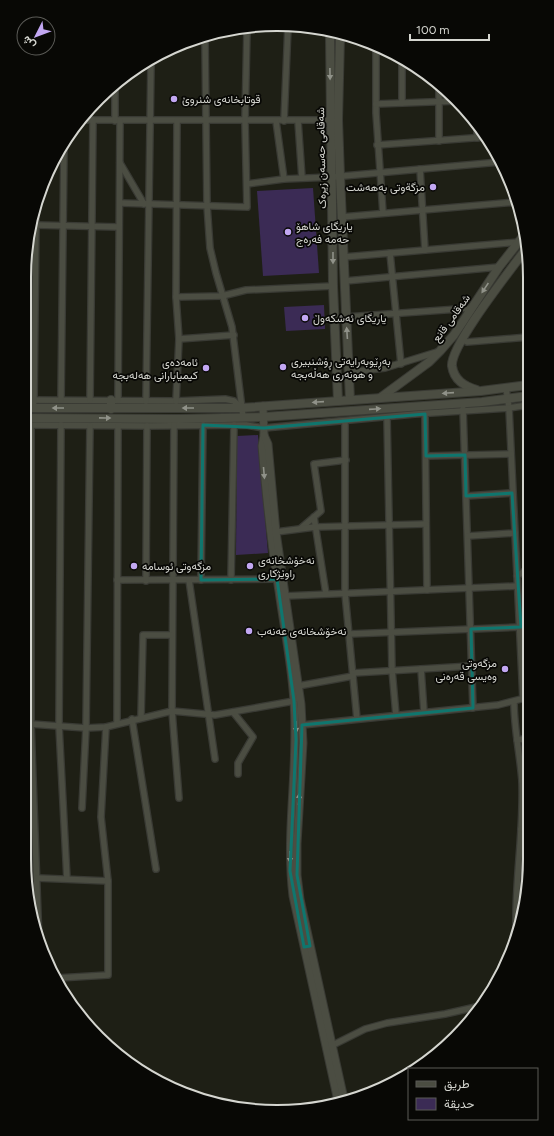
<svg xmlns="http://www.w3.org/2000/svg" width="554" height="1136" font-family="Figtree,Vazirmatn,sans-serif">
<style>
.green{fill:#3b2b55}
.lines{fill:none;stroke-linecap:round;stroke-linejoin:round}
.minor-casing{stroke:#393a34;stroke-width:8}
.tertiary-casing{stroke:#393a34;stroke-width:9}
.secondary-casing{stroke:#393a34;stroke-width:10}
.minor{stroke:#4b4d42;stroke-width:5.5}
.tertiary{stroke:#4b4d42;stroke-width:7}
.secondary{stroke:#4b4d42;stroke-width:8}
.oneway{fill:#909289}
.marked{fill:none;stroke:#0f766e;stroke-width:3;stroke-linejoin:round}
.poi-dot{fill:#c2a7f2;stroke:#080805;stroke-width:1.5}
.labels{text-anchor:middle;stroke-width:3.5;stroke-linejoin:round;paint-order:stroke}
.poi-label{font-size:11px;fill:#d5d6d0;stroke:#080805;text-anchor:start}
.street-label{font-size:11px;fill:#d5d6d0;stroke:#080805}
.rim{fill:none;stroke:#d5d6d0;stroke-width:2}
</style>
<rect width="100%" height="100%" fill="#1e1f15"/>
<g class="green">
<path d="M313,188L319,273L263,276L257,191Z"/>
<path d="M324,305L325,329L286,331L284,307Z"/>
<path d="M258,435L268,553L236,555L237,436Z"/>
</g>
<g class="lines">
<defs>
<g id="minor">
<path d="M205,38L207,205L210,248L216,273L232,327L243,417"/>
<path d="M376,44V113L383,213"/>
<path d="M402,59V103"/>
<path d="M439,84V141"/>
<path d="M376,104L456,101"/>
<path d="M83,120H334"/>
<path d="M115,121V87"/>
<path d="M276,121L284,179"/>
<path d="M284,121L288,26"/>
<path d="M298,121L302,178"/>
<path d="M477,138V122"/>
<path d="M377,145L486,137"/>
<path d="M120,163L144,204"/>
<path d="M420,169L425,250"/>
<path d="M247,184L284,179L332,177L500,162"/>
<path d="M120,203L247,207L245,121L247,30"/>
<path d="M342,217L516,202"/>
<path d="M34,225L119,227"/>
<path d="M390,253L401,364"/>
<path d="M344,257L520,242"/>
<path d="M345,281L499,267"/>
<path d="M176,297L222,296L246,290L333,286"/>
<path d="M346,317L472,308"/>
<path d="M179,339L234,335"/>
<path d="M462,339L467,342L528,337"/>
<path d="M350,372L385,368L437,352"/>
<path d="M506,388L509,408L523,699"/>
<path d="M24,400L176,401L225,399L234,401L241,408"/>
<path d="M61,400L64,148"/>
<path d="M90,400L93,120"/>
<path d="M118,400L120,121"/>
<path d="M146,401L151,63"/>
<path d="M176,401L179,339L176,297L177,121"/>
<path d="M34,402L36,217"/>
<path d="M463,409L473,708"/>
<path d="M425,414L427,590"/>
<path d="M387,417L392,670L396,715"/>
<path d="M345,421V593L357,719"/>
<path d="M24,425L147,426L246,425L264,428L415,414L509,408L528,405"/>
<path d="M31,425V724L39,944"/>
<path d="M61,425L59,726L67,879"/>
<path d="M174,425L172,711L179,798"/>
<path d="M426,456L511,454"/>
<path d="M466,496L512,493"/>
<path d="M314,517L326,594"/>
<path d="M301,528L321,511L314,464L346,460"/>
<path d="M276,532L315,527L426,524"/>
<path d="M468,536L515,533"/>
<path d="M517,576L529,568"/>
<path d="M117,580L277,579"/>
<path d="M189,580L215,759"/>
<path d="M201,580L203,425"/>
<path d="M231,580L234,425"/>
<path d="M146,581L147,426"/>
<path d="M285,596L517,586"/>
<path d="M349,634L521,627L529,620"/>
<path d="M522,665L529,664"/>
<path d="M421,669L424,712"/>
<path d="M353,673L471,666"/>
<path d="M298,686L353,676"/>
<path d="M514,702C514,729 520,754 522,781C524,830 515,879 516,927"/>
<path d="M233,712L253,737L238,763V774"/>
<path d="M141,717L143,635H171"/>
<path d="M132,719L156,869"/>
<path d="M117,724L118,426"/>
<path d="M302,725L498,705L529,697"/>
<path d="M24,727L31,724L86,728L106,727L172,711L215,715L294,701"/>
<path d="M517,740L530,738"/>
<path d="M522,781L530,779"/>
<path d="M82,808L86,728L90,426"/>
<path d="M521,829L530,832"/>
<path d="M37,878L108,881"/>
<path d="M58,978L108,975V881L101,817L106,727"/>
<path d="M331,1046L365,1029L387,1023L445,1014L476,1007"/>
</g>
<g id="tertiary">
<path d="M263,406L264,435L262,446C266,495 271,543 279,591C284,628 292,665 294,702C299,767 285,831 293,896L338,1101"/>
<path d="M264,435L268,444L276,532L301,704L303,743L297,844V875L300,899L344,1099"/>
</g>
<g id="secondary">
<path d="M330,35L333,286L338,401"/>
<path d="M340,37L338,120L340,176L350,400"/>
<path d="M477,390C464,386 454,380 452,366C450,345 513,267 528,246"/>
<path d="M380,398L429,362L440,351L454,335L499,267L525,234"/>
<path d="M111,400V409"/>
<path d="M24,408H241L481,391L528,385"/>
<path d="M24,418L179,419L263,417L482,402L528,396"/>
</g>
</defs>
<use href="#minor" class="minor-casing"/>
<use href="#tertiary" class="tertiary-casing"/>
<use href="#secondary" class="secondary-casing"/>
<use href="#minor" class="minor"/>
<use href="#tertiary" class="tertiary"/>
<use href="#secondary" class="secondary"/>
</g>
<defs><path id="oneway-solid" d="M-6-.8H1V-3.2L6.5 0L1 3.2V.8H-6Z"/></defs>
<g class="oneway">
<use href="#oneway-solid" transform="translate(330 74) rotate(89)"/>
<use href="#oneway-solid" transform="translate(333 258) rotate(90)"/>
<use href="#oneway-solid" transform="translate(485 288) rotate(124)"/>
<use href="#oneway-solid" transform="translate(347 333) rotate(-94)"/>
<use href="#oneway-solid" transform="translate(448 393) rotate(176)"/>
<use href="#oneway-solid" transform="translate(318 402) rotate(176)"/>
<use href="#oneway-solid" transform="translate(58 408) rotate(-180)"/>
<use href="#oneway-solid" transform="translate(188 408) rotate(180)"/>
<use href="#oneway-solid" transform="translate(375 409) rotate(-4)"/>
<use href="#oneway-solid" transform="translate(105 418) rotate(1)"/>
<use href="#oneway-solid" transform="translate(264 473) rotate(85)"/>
<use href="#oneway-solid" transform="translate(296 727) rotate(87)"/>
<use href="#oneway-solid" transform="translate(299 799) rotate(-86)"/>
<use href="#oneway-solid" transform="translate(290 857) rotate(90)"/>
</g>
<path class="marked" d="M425,414L426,456L465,455L466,496L512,493L521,627L471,629L473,708L302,725L297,875L310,946L304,947L290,871L296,740L294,701L277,579L201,580L203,425L264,428Z"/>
<g class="poi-dot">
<circle cx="174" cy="99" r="4"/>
<circle cx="433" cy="187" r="4"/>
<circle cx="288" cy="232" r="4"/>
<circle cx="305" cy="318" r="4"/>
<circle cx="283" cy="367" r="4"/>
<circle cx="206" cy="368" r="4"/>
<circle cx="134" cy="566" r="4"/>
<circle cx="250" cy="566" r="4"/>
<circle cx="249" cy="631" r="4"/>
<circle cx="505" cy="669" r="4"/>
</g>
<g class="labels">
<g class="poi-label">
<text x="182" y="103">قوتابخانەی شنروێ</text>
<text x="425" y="191" text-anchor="end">مزگةوتى بەھەشت</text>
<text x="296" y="230">یاریگای شاهۆ<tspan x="296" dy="13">حەمە فەرەج</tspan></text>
<text x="313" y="322">یاریگای ئەشکەوڵ</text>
<text x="291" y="365">بەڕێوبەرایەتی ڕۆشنبیری<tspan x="291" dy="13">و هونەری هەڵەبجە</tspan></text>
<text x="198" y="366" text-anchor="end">ئامەدەی<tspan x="198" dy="13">کیمیابارانی هەلەبجە</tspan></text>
<text x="258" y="564">نەخۆشخانەی<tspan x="258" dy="13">راوێژکاری</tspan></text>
<text x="142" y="570">مزگەوتی ئوسامە</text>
<text x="257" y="635">نەخۆشخانەی عەنەب</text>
<text x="497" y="667" text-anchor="end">مزگەوتی<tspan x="497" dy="13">وەیسی قەرەنی</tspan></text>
</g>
<g class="street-label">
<text transform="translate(321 158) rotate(-91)" y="4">شەقامی حەسەن زیرەک</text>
<text transform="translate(451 318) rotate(-54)" y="4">شەقامی قانع</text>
</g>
</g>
<path d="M0 0H554V1136H0ZM277 31H277A246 246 0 0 1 523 277V859A246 246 0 0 1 277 1105H277A246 246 0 0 1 31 859V277A246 246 0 0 1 277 31Z" fill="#080805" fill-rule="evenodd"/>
<path class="rim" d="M277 31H277A246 246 0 0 1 523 277V859A246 246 0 0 1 277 1105H277A246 246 0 0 1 31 859V277A246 246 0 0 1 277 31Z"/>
<rect x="408" y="1068" width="130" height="52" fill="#080805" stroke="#5a5a56"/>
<rect x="416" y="1081" width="20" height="6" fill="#4b4d42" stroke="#5a5a56"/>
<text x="444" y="1088" font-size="12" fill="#d5d6d0">طريق</text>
<rect x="416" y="1098" width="20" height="12" fill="#3b2b55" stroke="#5a5a56"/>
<text x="444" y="1108" font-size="12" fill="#d5d6d0">حديقة</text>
<g transform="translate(36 36) rotate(228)"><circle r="19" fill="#080805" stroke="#5a5a56"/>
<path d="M0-3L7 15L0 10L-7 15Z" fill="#c2a7f2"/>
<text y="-6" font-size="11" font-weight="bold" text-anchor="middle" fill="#d5d6d0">ش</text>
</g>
<path d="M410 34v6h79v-6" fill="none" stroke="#d5d6d0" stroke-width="2"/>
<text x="416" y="34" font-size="12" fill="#d5d6d0" stroke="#080805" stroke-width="3" paint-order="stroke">100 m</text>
</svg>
